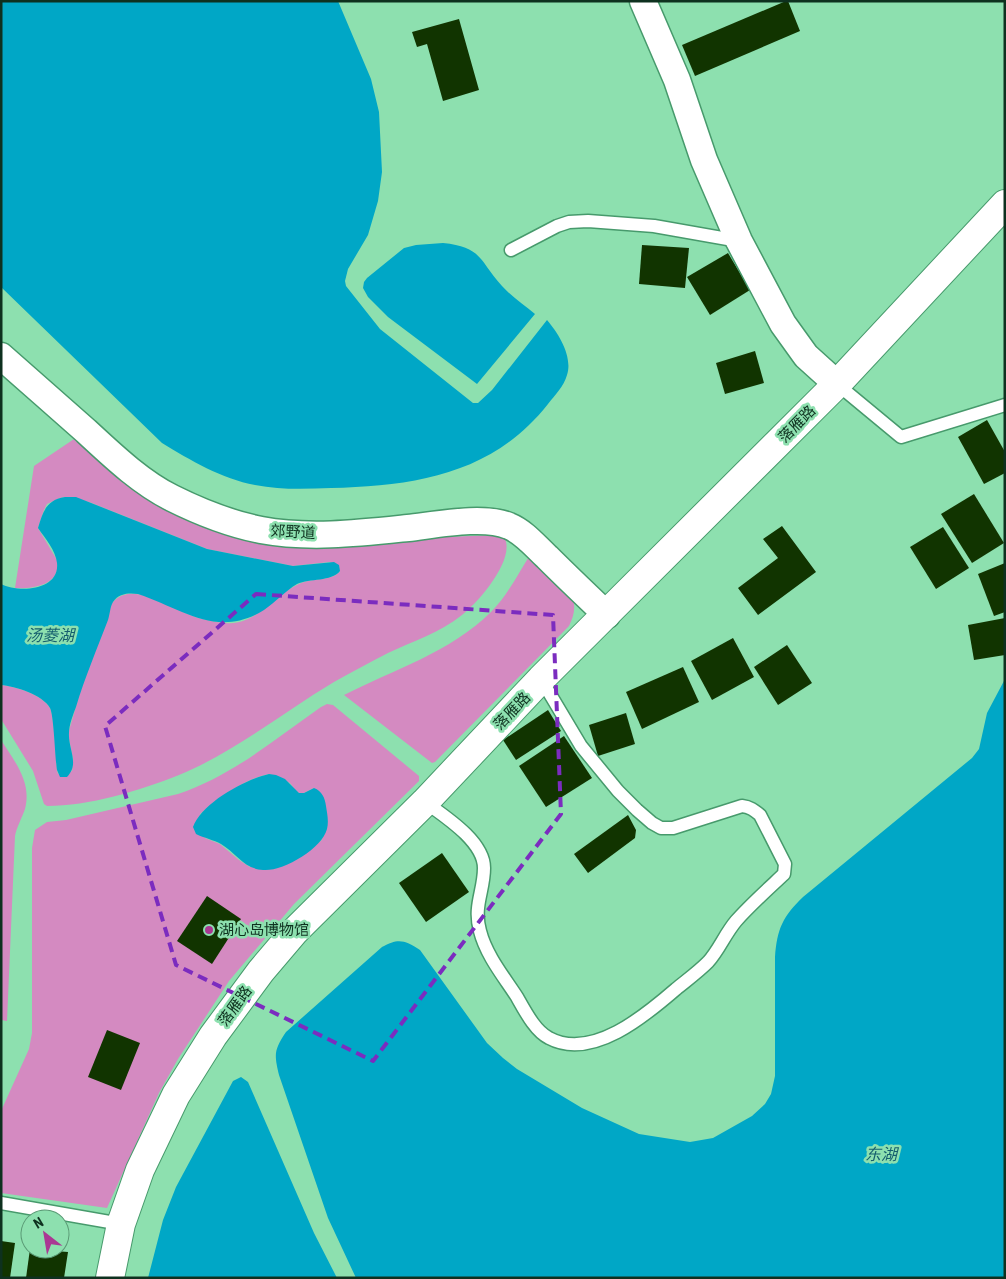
<svg xmlns="http://www.w3.org/2000/svg" width="1006" height="1279" font-family="'Roboto Condensed','Noto Sans SC',sans-serif">
<style>
.green{fill:#d48ac1;fill-rule:evenodd}
.water{fill:#00a7c6}
.building{fill:#113400}
.lines{fill:none;stroke-linecap:round;stroke-linejoin:round}
.lane-casing{stroke:#479a6c;stroke-width:15}
.street-casing{stroke:#479a6c;stroke-width:29}
.secondary-casing{stroke:#479a6c;stroke-width:30}
.lane{stroke:#fff;stroke-width:12}
.street{stroke:#fff;stroke-width:26}
.secondary{stroke:#fff;stroke-width:28}
.marked{fill:none;stroke:#7b2cbf;stroke-width:4;stroke-dasharray:10 6;stroke-linejoin:round}
.poi-dot{fill:#aa3893;stroke:#8de0af;stroke-width:2}
.labels{text-anchor:middle;stroke-width:5;stroke-linejoin:round;paint-order:stroke}
.street-label{font-size:15px;fill:#0e311f;stroke:#8de0af}
.poi-label{font-size:15px;fill:#0e311f;stroke:#8de0af;text-anchor:start}
.water-label{font-size:16px;font-style:italic;fill:#155d6e;stroke:#8de0af}
</style>
<rect width="100%" height="100%" fill="#8de0af"/>
<g class="green">
<path d="M80,435L127,476L294,543L496,535L504,537C517,558 478,603 462,615C440,633 413,641 388,653C370,662 352,672 334,682C282,713 235,752 179,775C139,791 89,806 47,806L44,804L33,771L1,719V685C15,686 43,695 50,708C54,716 56,758 57,770L58,774L72,771L73,759L68,734L80,692L112,603C131,580 167,606 188,614C199,619 214,622 225,623C256,627 275,593 301,583C313,578 332,581 340,571L330,562L293,566L207,549L89,502L65,497L60,498L47,504L44,510L38,528L57,560C62,585 33,589 15,588L34,466Z"/>
<path d="M532,552C539,560 570,591 573,599C576,609 573,618 569,626L435,762L432,763L344,695C393,670 451,652 491,612C508,595 519,572 532,552Z"/>
<path d="M327,704L333,705L419,776V781L294,904L229,981L178,1059L159,1093L107,1208L1,1193V1111L29,1049L32,1033V848L35,830L47,822L66,820L178,794C232,776 275,739 321,707ZM269,774L290,783L295,790L299,793H304L314,788L327,828L321,841L250,867L239,860L220,844L205,838L200,814C221,797 242,780 269,774Z"/>
<path d="M1,740C15,762 32,782 25,809C22,818 17,826 15,836L7,1021L1,1020Z"/>
</g>
<g class="water">
<path d="M1,1H338L371,79L379,112L382,172L378,201L368,235L348,269L345,281L346,286L380,329L473,403H478L492,390L547,320C559,334 573,357 567,375C564,386 555,395 548,404C493,474 415,486 331,488C305,489 280,490 255,485C222,479 190,460 162,443L1,287Z"/>
<path d="M443,243C483,247 479,261 502,286C512,297 524,305 535,314L477,384L388,317L368,297L363,288L364,282L367,278L404,248L416,245Z"/>
<path d="M65,497H76L207,549L293,566L334,562L339,565L340,571C331,582 310,578 297,584C285,591 276,602 264,610C217,639 183,609 138,594C129,593 119,593 113,602C110,607 110,614 108,620C97,649 85,677 76,707C73,715 69,725 69,733C68,749 80,764 67,777H60L57,770C55,758 54,716 50,708C43,695 15,686 1,685V584C18,593 60,591 57,563C56,551 45,538 38,528C43,512 46,500 65,497Z"/>
<path d="M1005,679V1278H356L328,1218L279,1075C274,1054 274,1050 286,1032L382,947C398,938 405,940 420,950L487,1043L503,1058L517,1069L582,1108L639,1134L690,1142L713,1138L752,1116L765,1104L771,1094L775,1076V957C777,929 783,916 803,897L972,758L979,749L987,713Z"/>
<path d="M269,774L276,775L285,779L299,793H304L314,788C322,791 325,798 326,806C327,813 329,821 327,829C322,849 282,872 263,870C244,869 236,853 221,844C214,840 204,838 196,834L193,827C202,803 244,780 269,774Z"/>
<path d="M241,1077L248,1082L314,1233L337,1278H148L163,1220L176,1187L233,1081Z"/>
</g>
<g class="building">
<path d="M786,1H788L800,31L695,76L682,45Z"/>
<path d="M459,19L479,90L443,101L427,44L417,47L412,32Z"/>
<path d="M642,245L689,248L685,288L639,284Z"/>
<path d="M728,253L750,290L710,315L687,277Z"/>
<path d="M755,351L764,383L725,394L716,363Z"/>
<path d="M987,420L1005,452V473L984,484L958,437Z"/>
<path d="M974,494L1004,543L972,563L941,514Z"/>
<path d="M782,526L816,572L758,615L738,588L778,558L763,539Z"/>
<path d="M943,527L969,568L936,589L910,547Z"/>
<path d="M1005,563V612L994,616L978,574Z"/>
<path d="M1005,618V655L974,660L968,625Z"/>
<path d="M733,638L754,677L712,700L691,661Z"/>
<path d="M787,645L812,683L778,705L754,667Z"/>
<path d="M683,667L699,702L642,729L626,692Z"/>
<path d="M548,710L561,731L516,760L503,740Z"/>
<path d="M626,713L635,744L598,756L589,725Z"/>
<path d="M564,736L592,778L546,807L519,766Z"/>
<path d="M628,815L636,830L635,838L588,873L574,854Z"/>
<path d="M442,853L469,892L426,922L399,883Z"/>
<path d="M207,896L241,919L212,964L177,941Z"/>
<path d="M107,1030L140,1043L121,1090L88,1077Z"/>
<path d="M1,1241L15,1243L10,1278L1,1277Z"/>
<path d="M30,1249L68,1252L64,1278H26Z"/>
</g>
<g class="lines">
<defs>
<g id="lane">
<path d="M511,250L557,226L569,222L588,221L654,226L739,241"/>
<path d="M837,384L901,437L1005,405"/>
<path d="M425,802C444,816 484,841 484,868C484,891 473,906 480,931C486,955 504,977 517,997C525,1011 535,1031 549,1038C592,1061 646,1015 676,989C687,980 698,972 708,962C719,950 725,934 736,921C750,905 768,889 784,874L785,864L760,815C754,810 750,807 742,806L673,828H661L652,823L637,810L618,791L581,746L541,679"/>
<path d="M1,1203L121,1224"/>
</g>
<g id="street">
<path d="M643,1L677,80L704,160L739,241L783,324L806,356L837,384"/>
<path d="M1,356C29,381 58,406 86,431C112,455 140,482 172,498C200,512 231,524 261,530C309,539 360,533 408,528C435,525 484,515 509,526C524,532 536,547 547,557C567,577 587,596 607,615"/>
</g>
<path id="secondary" d="M110,1278L121,1224L140,1170L176,1095L213,1036L261,971L295,931L425,802L541,679L837,384L1005,204"/>
</defs>
<use href="#lane" class="lane-casing"/>
<use href="#street" class="street-casing"/>
<use href="#secondary" class="secondary-casing"/>
<use href="#lane" class="lane"/>
<use href="#street" class="street"/>
<use href="#secondary" class="secondary"/>
</g>
<path class="marked" d="M256,594L553,615L561,814L373,1061L176,965L105,726Z"/>
<circle class="poi-dot" cx="209" cy="930" r="5"/>
<g class="labels">
<g class="street-label">
<text transform="translate(797 424) rotate(-45)" y="5">落雁路</text>
<text transform="translate(293 532) rotate(3)" y="5">郊野道</text>
<text transform="translate(512 711) rotate(-46)" y="5">落雁路</text>
<text transform="translate(235 1006) rotate(-54)" y="5">落雁路</text>
</g>
<g class="poi-label">
<text x="219" y="935">湖心岛博物馆</text>
</g>
<g class="water-label">
<text x="50" y="641">汤菱湖</text>
<text x="881" y="1160">东湖</text>
</g>
</g>
<rect width="1006" height="1279" fill="none" stroke="#0e311f" stroke-width="5"/>
<g transform="translate(45 1234) rotate(329)"><circle r="24" fill="#8de0af" stroke="#5a9a75"/>
<path d="M0-4L9 19L0 12L-9 19Z" fill="#aa3893"/>
<text y="-8" font-size="14" font-weight="bold" text-anchor="middle" fill="#0e311f">N</text>
</g>
</svg>
